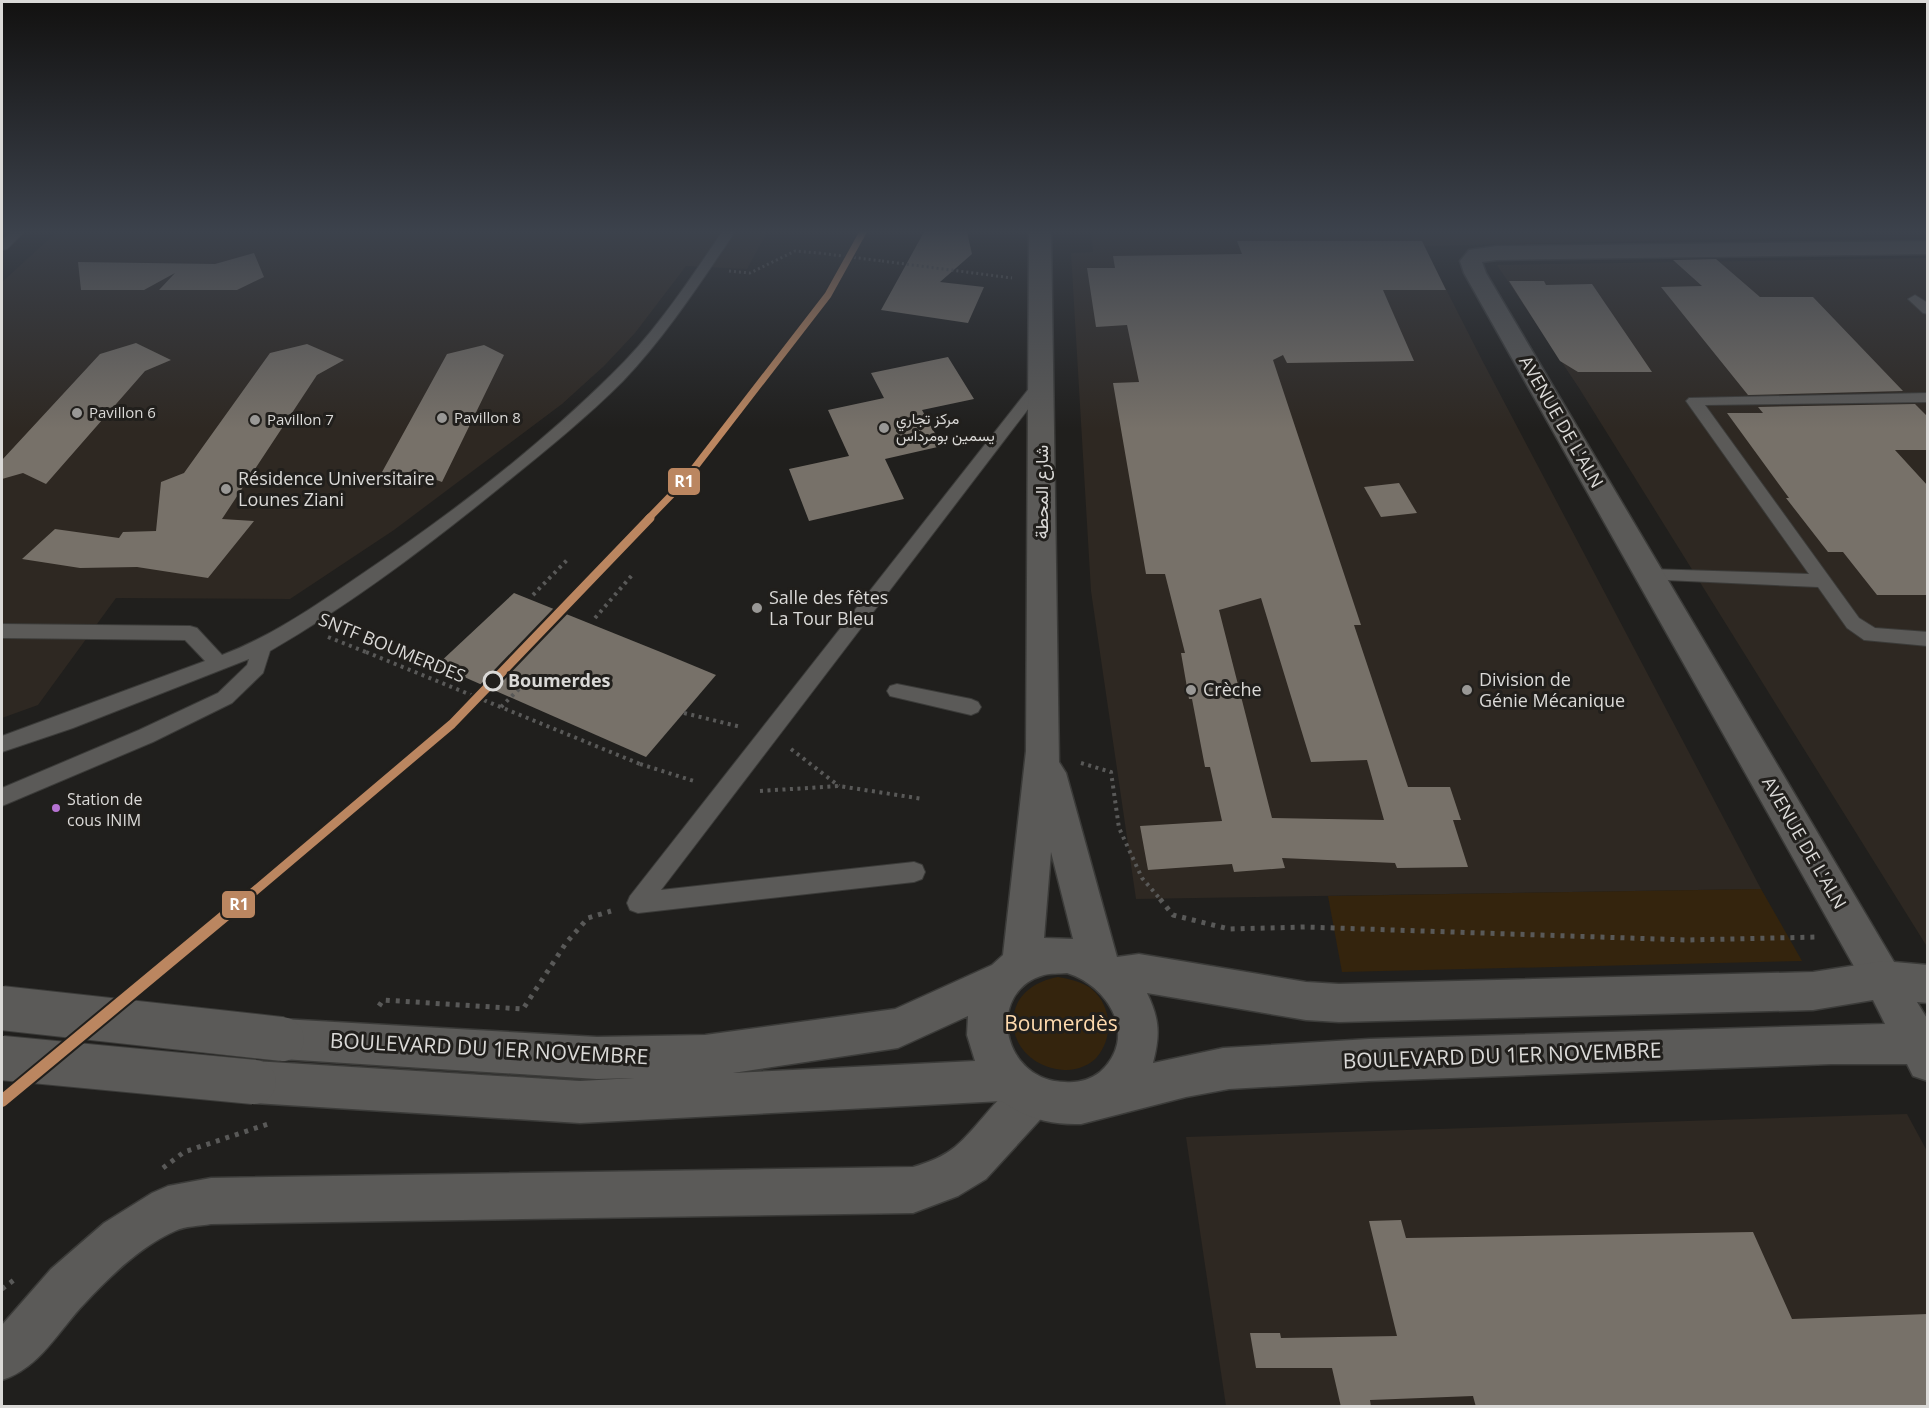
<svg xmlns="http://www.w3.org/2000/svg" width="1929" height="1408" font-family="'Open Sans',Vazirmatn,sans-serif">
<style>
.built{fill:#2e2822}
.green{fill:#34240d}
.building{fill:#777169;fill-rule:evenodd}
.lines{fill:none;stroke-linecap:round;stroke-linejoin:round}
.lane-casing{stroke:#3b3b39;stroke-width:2}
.street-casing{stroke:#3b3b39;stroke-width:3}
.secondary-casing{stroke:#3b3b39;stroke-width:3}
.path-far2{stroke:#595958;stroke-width:3;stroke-dasharray:2 3;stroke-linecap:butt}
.path-far1{stroke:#595958;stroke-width:4;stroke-dasharray:3 4.5;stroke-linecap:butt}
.path{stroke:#595958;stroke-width:5;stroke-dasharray:4 6;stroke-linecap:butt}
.lane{fill:#5b5a58;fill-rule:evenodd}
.street{fill:#5b5a58;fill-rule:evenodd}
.secondary{fill:#5b5a58;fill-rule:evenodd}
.rail-far2{stroke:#595857;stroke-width:3;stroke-dasharray:9 4.5;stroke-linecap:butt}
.rail-far1{stroke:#595857;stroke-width:4.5;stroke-dasharray:12 6;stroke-linecap:butt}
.rail{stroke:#595857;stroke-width:6;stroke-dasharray:16 8;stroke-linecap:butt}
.secondary-bridge-casing{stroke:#3b3b39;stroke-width:46;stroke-linecap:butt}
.path-bridge-far1{stroke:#595958;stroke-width:3;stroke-dasharray:2 3;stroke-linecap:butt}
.path-bridge{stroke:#595958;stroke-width:4;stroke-dasharray:3 4.5;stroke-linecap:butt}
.secondary-bridge{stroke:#5b5a58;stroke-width:44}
.rail-1-far2-casing{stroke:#211f1c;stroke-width:10}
.rail-1-far1-casing{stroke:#211f1c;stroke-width:14}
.rail-1-casing{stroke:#211f1c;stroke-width:16}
.rail-1-far2{stroke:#bb8660;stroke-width:7}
.rail-1-far1{stroke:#bb8660;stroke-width:9}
.rail-1{stroke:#bb8660;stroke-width:12}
.poi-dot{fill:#999896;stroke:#211f1c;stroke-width:2}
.stop-dot{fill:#211f1c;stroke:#dad9d7;stroke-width:3}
.bus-dot{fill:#b673d3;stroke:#211f1c;stroke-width:2}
.labels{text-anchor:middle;stroke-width:6;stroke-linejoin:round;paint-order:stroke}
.far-poi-label{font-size:15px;fill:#dad9d7;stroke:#211f1c;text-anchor:start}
.bus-label{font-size:16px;fill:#dad9d7;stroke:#211f1c;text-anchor:start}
.street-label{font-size:18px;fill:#dad9d7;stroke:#211f1c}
.poi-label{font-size:18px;fill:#dad9d7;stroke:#211f1c;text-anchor:start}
.stop-label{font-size:18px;font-weight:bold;fill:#dad9d7;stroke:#211f1c;text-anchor:start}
.near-park-label{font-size:21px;fill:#fedaae;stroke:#211f1c}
.near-street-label{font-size:21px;fill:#dad9d7;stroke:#211f1c}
.line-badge{stroke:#211f1c;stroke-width:2}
.badge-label{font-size:16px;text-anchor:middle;font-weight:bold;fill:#fff}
</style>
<rect width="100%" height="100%" fill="#201f1d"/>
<g class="built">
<path d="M57,232H767L747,269L686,266L635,333L604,366L562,404L394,530L290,599L116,598L38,705L2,718V282Z"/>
<path d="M1091,232H1860L1864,236L1424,246L1482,360L1761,889L1136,899L1091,591L1071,253L1093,252Z"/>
<path d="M1927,258V945H1926L1579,388L1497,265Z"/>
<path d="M1907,1114L1927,1151V1406H1226L1186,1137Z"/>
</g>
<g class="green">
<path d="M1761,889L1802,961L1342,972L1328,896Z"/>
<path d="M1058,977C1069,979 1079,981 1089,987C1111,1002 1115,1036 1097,1057C1090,1065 1076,1071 1064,1070C1004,1066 991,989 1058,977Z"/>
</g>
<g class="building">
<path d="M924,232H967L972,254L940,282L984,287L968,323L881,310Z"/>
<path d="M1237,241H1422L1446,290H1383L1414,361L1287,363L1283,355L1273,360L1361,625H1354L1408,787H1450L1461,820H1453L1468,867L1397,868L1395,863L1282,858L1285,868L1234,872L1232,864L1148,870L1140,826L1222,821L1210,767H1205L1192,699H1189L1181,653H1185L1165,574H1146L1113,383L1139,382L1127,325L1096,327L1087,268H1115L1113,256L1242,254ZM1261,598L1311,762L1367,760L1384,820L1272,818L1219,610Z"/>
<path d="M254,253L264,277L237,290H159L175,273L144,290H81L78,262L215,264Z"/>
<path d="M1716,259L1760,297H1813L1903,391L1748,395L1661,287L1702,286L1673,260Z"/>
<path d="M1509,281H1544L1546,285L1592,284L1652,372H1578L1560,361Z"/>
<path d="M136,343L171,360L145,371L46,484L23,473L2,479V460L100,354Z"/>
<path d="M307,344L344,360L317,375L222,519L254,521L208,578L137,567L80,568L22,559L55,529L119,538L123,532L156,531L161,482L184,473L270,353Z"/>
<path d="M484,345L504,355L442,482L412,471L376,483L447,354Z"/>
<path d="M948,357L974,399L922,410L942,446L885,459L904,499L809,521L789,469L849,456L828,410L884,398L871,373Z"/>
<path d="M1915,404L1928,417V450H1895L1928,486V595H1877L1843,552H1828L1786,498H1789L1727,413H1763L1758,407Z"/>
<path d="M1399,483L1417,513L1381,517L1364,487Z"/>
<path d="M514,593L663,653L716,675L646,757L437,665Z"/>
<path d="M1401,1220L1406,1238L1753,1232L1792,1319L1928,1314V1407H1476L1473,1396L1370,1400L1371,1407H1341L1332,1368H1256L1250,1333H1280L1281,1338L1397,1336L1369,1221Z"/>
</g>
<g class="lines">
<defs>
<g id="lane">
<path d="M10,232H24L7,249L2,250V240Z"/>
<path d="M722,232H735C700,283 666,336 623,381C586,418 544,452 503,485C429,545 353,603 270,651L263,673L232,703L153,742L2,806V788L139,730L218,693L247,665L249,659L73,728L2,752V736L205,661L185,640L2,638V624L190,626L197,628L222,655C272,636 315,606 359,576C447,517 535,450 611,375C655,333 688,282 722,232Z"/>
<path d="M1915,295L1928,303V314L1923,313L1908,299Z"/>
<path d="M1043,376L1048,377L1050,380L1048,383L661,890L914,862L922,865L925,872L922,879L914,882L638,913L630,910L627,903L630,896L1038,377Z"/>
<path d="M1928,393V402L1705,405L1859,618L1875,628L1928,632V646L1864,640L1847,628L1818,587L1643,579L1640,575L1643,571L1649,569L1809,574L1686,401L1689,398Z"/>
<path d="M897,684L971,699L978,702L981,707L978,712L971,715L890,696L887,691L890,686Z"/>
</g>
<g id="street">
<path d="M1928,241V254L1497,260L1482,262L1486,273L1897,967L1903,980L1897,993L1883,999L1869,993L1464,273L1460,261L1469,250L1497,246Z"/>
<path d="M1033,1075L1048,1081L1054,1096L1048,1111L986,1179L958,1196L913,1213L211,1224C200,1226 185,1226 175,1231C141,1246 110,1276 85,1303C58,1331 40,1368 2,1380V1325L51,1269L104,1223L152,1193L168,1186L211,1178L913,1167C927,1163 943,1157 955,1147C982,1124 1000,1088 1033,1075Z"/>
</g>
<path id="secondary" d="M1029,232H1051L1059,762L1066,773L1117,957L1139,954L1306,982L1339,984L1813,972L1883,961L1928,965V1003L1917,1002L1928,1020V1081L1913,1076L1907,1064H1831L1369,1081L1229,1089L1186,1097L1081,1124C1052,1125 1026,1119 1002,1101L580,1123L254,1103L239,1097L233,1082L239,1067L254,1061L580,1081L634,1078L597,1079L282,1059L267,1053L261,1039L267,1025L282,1019L597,1037L705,1035L895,1009L992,965L1003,955L1026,751ZM1051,852L1073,939L1044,938ZM1067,973C1109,986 1139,1037 1100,1072C1090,1080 1078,1083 1065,1082C1001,1081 985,991 1044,975C1051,973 1059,974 1067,973ZM1147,993L1306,1020L1339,1022L1813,1010L1873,1000L1885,1024L1369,1039L1223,1048L1153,1063C1160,1035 1160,1020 1147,993ZM968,1016L967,1035L975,1061L733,1073L898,1048Z"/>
</defs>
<use href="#lane" class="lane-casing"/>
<use href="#street" class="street-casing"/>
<use href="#secondary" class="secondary-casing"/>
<g class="path-far2">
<path d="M882,261L1012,278"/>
<path d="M729,271L750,273L795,251L819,253"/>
</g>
<g class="path-far1">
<path d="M533,595L568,559"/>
<path d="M595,618L633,574"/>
<path d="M328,637L366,652"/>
<path d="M501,707L530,678"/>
<path d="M684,713L741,727"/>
<path d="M791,749L839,786"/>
<path d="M1081,763L1111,772L1119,828L1142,878L1161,900"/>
<path d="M640,764L697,782"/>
<path d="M760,791L839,786L923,799"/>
</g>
<g class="path">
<path d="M1160,899L1173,915L1229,929L1305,927L1687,940L1818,937"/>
<path d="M379,1006L383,1000L523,1009L566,943L588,918L611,911"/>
<path d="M163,1168L184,1152L271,1123"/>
<path d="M2,1289L18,1277"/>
</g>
<use href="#lane" class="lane"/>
<use href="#street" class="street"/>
<use href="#secondary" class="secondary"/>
<path class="rail-far2" d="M648,519L682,484L828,295L863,232"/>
<path class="rail-far1" d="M244,900L452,724L650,518"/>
<path class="rail" d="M2,1101L245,899"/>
<defs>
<g id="secondary-bridge">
<path d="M2,1008L282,1039"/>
<path d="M2,1058L254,1082"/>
</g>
</defs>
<use href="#secondary-bridge" class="secondary-bridge-casing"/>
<path class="path-bridge-far1" d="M819,253L882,261"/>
<path class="path-bridge" d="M366,652L640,764"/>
<use href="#secondary-bridge" class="secondary-bridge"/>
<defs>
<path id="rail-1-far2" d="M648,519L682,484L828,295L863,232"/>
<path id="rail-1-far1" d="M244,900L452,724L650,518"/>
<path id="rail-1" d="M2,1101L245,899"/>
</defs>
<use href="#rail-1-far2" class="rail-1-far2-casing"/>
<use href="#rail-1-far1" class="rail-1-far1-casing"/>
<use href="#rail-1" class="rail-1-casing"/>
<use href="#rail-1-far2" class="rail-1-far2"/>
<use href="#rail-1-far1" class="rail-1-far1"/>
<use href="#rail-1" class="rail-1"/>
</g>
<linearGradient id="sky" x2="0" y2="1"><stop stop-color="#121110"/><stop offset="0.54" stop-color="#3c424c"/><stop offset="1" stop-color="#3c424c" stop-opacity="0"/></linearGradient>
<rect width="1929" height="429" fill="url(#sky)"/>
<g class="poi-dot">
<circle cx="77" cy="413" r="6"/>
<circle cx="442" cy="418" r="6"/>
<circle cx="255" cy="420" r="6"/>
<circle cx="884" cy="428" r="6"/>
<circle cx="226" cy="489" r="6"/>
<circle cx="757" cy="608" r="6"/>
<circle cx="1191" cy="690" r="6"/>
<circle cx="1467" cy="690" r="6"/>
</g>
<circle class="stop-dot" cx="493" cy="681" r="9"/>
<circle class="bus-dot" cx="56" cy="808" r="5"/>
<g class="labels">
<g class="far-poi-label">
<text x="89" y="418">Pavillon 6</text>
<text x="454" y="423">Pavillon 8</text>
<text x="896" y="424">مركز تجاري<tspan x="896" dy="17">يسمين بومرداس</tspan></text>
<text x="267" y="425">Pavillon 7</text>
</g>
<g class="bus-label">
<text x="67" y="805">Station de<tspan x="67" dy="21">cous INIM</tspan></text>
</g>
<g class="street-label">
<text transform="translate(1561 422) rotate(60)" y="6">AVENUE DE L'ALN</text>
<text transform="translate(1042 492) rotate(-90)" y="6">شارع المحطة</text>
<text transform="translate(392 648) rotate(22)" y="6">SNTF BOUMERDES</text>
<text transform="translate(1804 843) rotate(60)" y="6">AVENUE DE L'ALN</text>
</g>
<g class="poi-label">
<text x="238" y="485">Résidence Universitaire<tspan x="238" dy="21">Lounes Ziani</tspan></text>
<text x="769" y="604">Salle des fêtes<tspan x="769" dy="21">La Tour Bleu</tspan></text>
<text x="1479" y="686">Division de<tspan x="1479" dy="21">Génie Mécanique</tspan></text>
<text x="1203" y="696">Crèche</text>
</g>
<g class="stop-label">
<text x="508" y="687">Boumerdes</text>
</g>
<g class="near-park-label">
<text x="1061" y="1031">Boumerdès</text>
</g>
<g class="near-street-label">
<text transform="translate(489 1049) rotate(3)" y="7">BOULEVARD DU 1ER NOVEMBRE</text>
<text transform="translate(1502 1056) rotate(-2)" y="7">BOULEVARD DU 1ER NOVEMBRE</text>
</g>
</g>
<g class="line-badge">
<rect x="667" y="467" width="34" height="29" rx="6" fill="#bb8660"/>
<rect x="221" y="890" width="35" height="29" rx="6" fill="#bb8660"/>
</g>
<g class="badge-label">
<text x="684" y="487">R1</text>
<text x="239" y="910">R1</text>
</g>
<rect width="1929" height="1408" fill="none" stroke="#dad9d7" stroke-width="6"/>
</svg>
